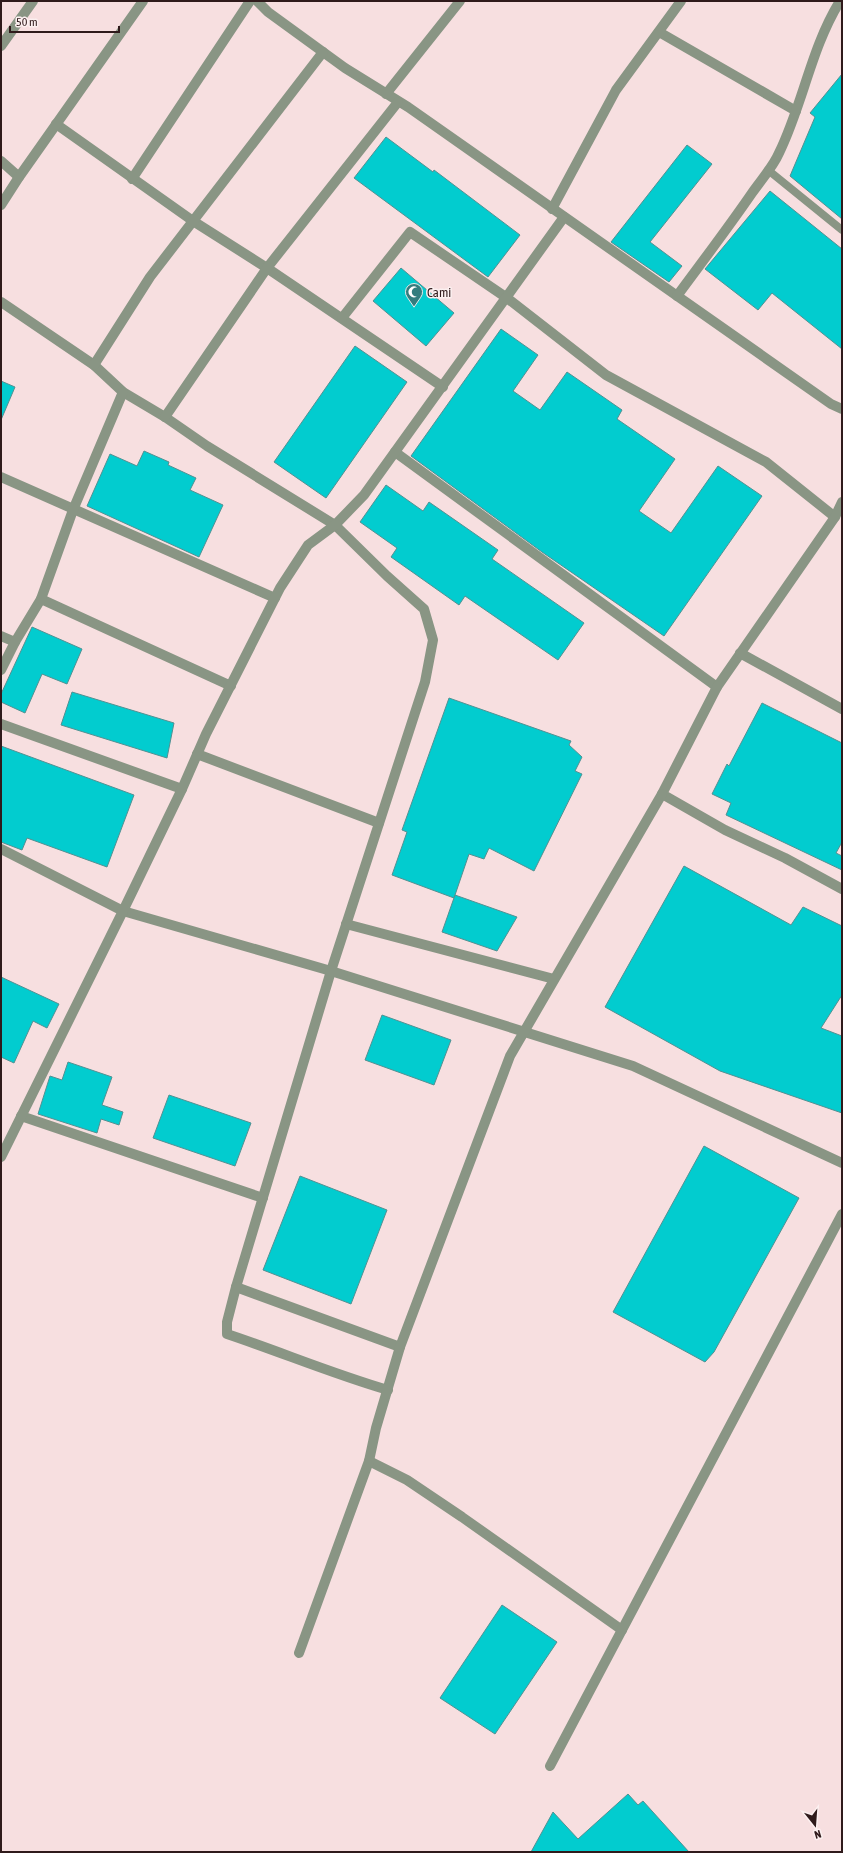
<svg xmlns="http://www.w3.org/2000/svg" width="843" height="1853" font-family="'Asap Condensed',sans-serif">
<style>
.building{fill:#02cccf;stroke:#529192}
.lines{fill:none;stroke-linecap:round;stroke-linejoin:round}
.service{stroke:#899584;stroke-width:8}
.minor{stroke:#899584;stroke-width:10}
.labels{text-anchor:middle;stroke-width:3;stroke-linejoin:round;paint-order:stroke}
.poi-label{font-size:13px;fill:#2f1a1b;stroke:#fcf0f0;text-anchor:start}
</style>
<rect width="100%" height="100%" fill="#f7dfe0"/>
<g class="building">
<path d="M842,74V219L790,176L815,117L810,113Z"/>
<path d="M386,137L433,172L434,170L520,235L488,277L354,178Z"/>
<path d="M687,145L712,164L650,242L682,266L669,282L611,242Z"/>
<path d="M770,191L842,249V349L772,293L758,310L705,269Z"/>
<path d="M401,268L454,313L426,346L373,301Z"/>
<path d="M501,329L538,355L513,391L540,410L567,372L622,410L617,419L675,459L639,511L671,533L718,466L762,496L664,636L542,552L411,456Z"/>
<path d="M355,346L407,382L326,498L274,462Z"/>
<path d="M1,381L15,387L1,420Z"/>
<path d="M144,451L169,462L168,465L196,478L190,490L223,505L199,557L87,506L110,454L137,466Z"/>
<path d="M386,485L423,511L429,502L498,550L492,559L584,623L558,660L465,596L459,605L391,557L397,548L360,522Z"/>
<path d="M32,627L82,649L67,684L42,674L25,713L1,702V694Z"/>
<path d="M72,692L174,723L167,758L61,725Z"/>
<path d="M449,698L571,741L569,745L582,757L575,771L582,774L534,871L489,848L484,859L469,854L454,898L392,875L407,832L402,830Z"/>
<path d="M762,703L842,743V842L836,853L842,856V870L726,815L731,803L712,794L727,764L729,766Z"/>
<path d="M1,746L134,795L107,867L27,838L22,850L1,842Z"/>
<path d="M684,866L791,925L803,907L842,926V995L821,1028L842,1036V1113L720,1071L605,1007Z"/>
<path d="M455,895L517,917L497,951L442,932Z"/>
<path d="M1,977L59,1004L47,1028L33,1021L14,1063L1,1057Z"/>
<path d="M382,1015L451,1040L434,1085L365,1060Z"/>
<path d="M68,1062L112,1077L102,1105L123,1112L119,1125L101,1119L97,1133L38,1114L50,1076L62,1080Z"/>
<path d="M169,1095L251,1123L235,1166L153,1138Z"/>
<path d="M704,1146L799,1198L714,1352L705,1362L613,1312Z"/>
<path d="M300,1176L387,1210L351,1304L263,1270Z"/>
<path d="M502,1605L557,1642L495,1734L440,1698Z"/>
<path d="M628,1794L638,1805L643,1801L689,1852H531L553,1812L578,1839Z"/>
</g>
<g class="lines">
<path class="service" d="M768,170L842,230"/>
<g class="minor">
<path d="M257,1L268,12L345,68L408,107L831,404L842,409"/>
<path d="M659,32L796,111"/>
<path d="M1,46L33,1"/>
<path d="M386,94L460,1"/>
<path d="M56,124L193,221L267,268L443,387"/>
<path d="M1,161L19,177"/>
<path d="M132,179L250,1"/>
<path d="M1,205L19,177L143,1"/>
<path d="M552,209L616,90L681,1"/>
<path d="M677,296C702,262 728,228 752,193C761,180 773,167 779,153C803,104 811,48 840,1"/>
<path d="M1,302L94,365L123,392L165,417L207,446L335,525L387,576L424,609L433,640L425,682L331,971L236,1287L400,1347"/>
<path d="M342,318L410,232L507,298L606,375L766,462L835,517"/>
<path d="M94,365L150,277L323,52"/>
<path d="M165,417L267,268L398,102"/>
<path d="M395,452L717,687"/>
<path d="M1,477L275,598"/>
<path d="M842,502L835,517L717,687L662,794L725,830L785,858L842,889"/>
<path d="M41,599L231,686"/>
<path d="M1,636L15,642"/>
<path d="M740,653L842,709"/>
<path d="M1,670L15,642L41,599L73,510L123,392"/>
<path d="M1,724L182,789"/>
<path d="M197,754L379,823"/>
<path d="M1,849L123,911L331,971L633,1066L842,1163"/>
<path d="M346,924L554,979"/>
<path d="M21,1116L263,1198"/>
<path d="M1,1157L123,911L182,789L206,734L280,588L308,545L335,525L364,495L564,217"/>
<path d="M236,1287L227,1322V1334C281,1352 333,1374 388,1390"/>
<path d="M369,1461L407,1480L462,1517L622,1630"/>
<path d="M299,1653L369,1461L376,1428L400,1347L510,1056L662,794"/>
<path d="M550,1766L842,1214"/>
</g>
</g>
<defs>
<symbol id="mosque-pin" viewBox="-11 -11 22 30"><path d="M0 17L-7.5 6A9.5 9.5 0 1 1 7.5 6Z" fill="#347d7e" stroke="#fcf0f0"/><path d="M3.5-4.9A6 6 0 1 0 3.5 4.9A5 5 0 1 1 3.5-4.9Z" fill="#fff"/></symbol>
</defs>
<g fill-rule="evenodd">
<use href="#mosque-pin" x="404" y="282" width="20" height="27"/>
</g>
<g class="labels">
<g class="poi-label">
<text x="427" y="297">Cami</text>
</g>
</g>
<rect width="843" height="1853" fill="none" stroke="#2f1a1b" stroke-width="4"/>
<g transform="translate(815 1825) rotate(163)" stroke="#fcf0f0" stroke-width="3" paint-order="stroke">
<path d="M0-3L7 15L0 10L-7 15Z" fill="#2f1a1b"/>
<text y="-6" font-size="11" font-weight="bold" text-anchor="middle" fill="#2f1a1b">N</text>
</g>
<path d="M10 26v6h109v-6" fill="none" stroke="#2f1a1b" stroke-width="2"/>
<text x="16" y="26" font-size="12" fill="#2f1a1b" stroke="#fcf0f0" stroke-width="3" paint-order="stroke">50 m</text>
</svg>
